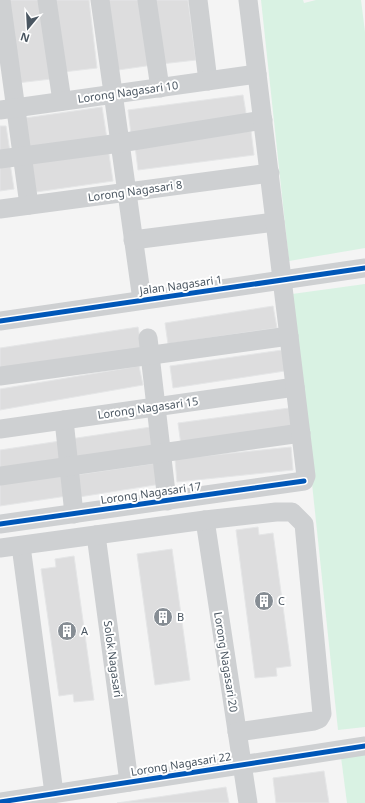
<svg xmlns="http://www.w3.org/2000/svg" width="365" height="803" font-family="'Noto Sans',sans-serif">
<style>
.green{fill:#d9f2e3}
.building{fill:#ddddde;stroke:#e5e6e7}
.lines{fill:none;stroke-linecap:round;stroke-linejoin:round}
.minor{stroke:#ced0d2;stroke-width:19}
.cycleway-casing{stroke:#fff;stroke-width:8}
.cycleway{stroke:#0057b8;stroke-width:5}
.labels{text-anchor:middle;stroke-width:4;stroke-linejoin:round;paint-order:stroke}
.street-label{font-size:11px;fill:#4a5661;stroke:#fff}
.poi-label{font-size:11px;fill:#4a5661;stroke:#fff;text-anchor:start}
</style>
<rect width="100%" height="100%" fill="#f4f4f4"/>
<g class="green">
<path d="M261,0H303L304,3L316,0H361L365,32V248L289,261Z"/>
<path d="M365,284V727L338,730L292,294Z"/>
<path d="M365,754V803H347L341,757Z"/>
</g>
<g class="building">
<path d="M7,0H42L51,79L17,83Z"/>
<path d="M54,0H89L97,68L63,72Z"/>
<path d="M108,0H144L153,65L118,70Z"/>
<path d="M152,0H188L196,60L161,64Z"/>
<path d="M243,95L247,119L131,134L128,110Z"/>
<path d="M102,107L107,139L30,150L25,118Z"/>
<path d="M0,126H6L10,152L0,153Z"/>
<path d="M251,131L254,155L138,170L135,146Z"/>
<path d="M108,148L113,181L36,192L31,159Z"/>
<path d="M10,163L14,189L0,191V165Z"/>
<path d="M273,306L277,328L168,344L165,323Z"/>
<path d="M138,327L142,349L0,371V348Z"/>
<path d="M282,350L285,371L173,388L170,366Z"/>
<path d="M139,366L143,385L0,410V389Z"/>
<path d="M289,408L292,429L181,445L178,423Z"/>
<path d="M151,427L154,446L73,458L70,439Z"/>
<path d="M60,441L63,460L0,470V450Z"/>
<path d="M291,447L293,470L177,482L175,459Z"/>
<path d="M157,463L161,484L79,497L75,475Z"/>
<path d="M63,474L67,496L0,506V484Z"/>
<path d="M258,527L259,535L273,533L291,666L276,668L277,676L255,678L236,530Z"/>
<path d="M172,549L190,680L155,685L137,554Z"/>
<path d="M74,556L94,700L74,702L73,694L59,696L41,569L56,567L55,559Z"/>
<path d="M324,771L329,803H276L273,778Z"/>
<path d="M226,787L229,803H117Z"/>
</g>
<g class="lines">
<g class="minor">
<path d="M1,0L29,205"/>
<path d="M47,0L62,101"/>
<path d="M100,0L142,300"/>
<path d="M147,0L160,88"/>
<path d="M198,0L208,81"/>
<path d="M0,110L257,74"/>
<path d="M0,159L120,143L263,120"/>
<path d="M0,209L270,173"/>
<path d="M133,240L275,222"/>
<path d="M0,321L365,268"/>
<path d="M148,338L167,501"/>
<path d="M0,376L289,336"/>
<path d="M64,420L74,514"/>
<path d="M0,429L295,387"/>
<path d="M0,476L301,433"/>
<path d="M205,520L248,803"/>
<path d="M0,524L304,481L306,476L248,0"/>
<path d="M96,535L129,782"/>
<path d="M21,546L54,793"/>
<path d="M0,548L205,520L276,512H292L304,524L322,714L319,719L314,721L237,732"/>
<path d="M0,802L365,746"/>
</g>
<defs>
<g id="cycleway">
<path d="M0,321L365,268"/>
<path d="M0,524L304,481"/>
<path d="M0,802L365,746"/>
</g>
</defs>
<use href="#cycleway" class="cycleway-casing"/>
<use href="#cycleway" class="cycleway"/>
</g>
<defs>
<symbol id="building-disc" viewBox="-11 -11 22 22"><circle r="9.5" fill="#868d94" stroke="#fff"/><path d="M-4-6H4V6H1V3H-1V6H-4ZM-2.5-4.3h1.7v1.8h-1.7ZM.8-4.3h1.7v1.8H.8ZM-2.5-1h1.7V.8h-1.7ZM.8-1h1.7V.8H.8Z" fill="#fff"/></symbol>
</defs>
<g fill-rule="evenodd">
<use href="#building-disc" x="253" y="590" width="22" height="22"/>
<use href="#building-disc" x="152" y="606" width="22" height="22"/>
<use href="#building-disc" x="56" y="620" width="22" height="22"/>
</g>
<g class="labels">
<g class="street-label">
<text transform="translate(128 92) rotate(-8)" y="4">Lorong Nagasari 10</text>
<text transform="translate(135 191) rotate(-8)" y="4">Lorong Nagasari 8</text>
<text transform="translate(181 285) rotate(-8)" y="4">Jalan Nagasari 1</text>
<text transform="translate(148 408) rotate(-8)" y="4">Lorong Nagasari 15</text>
<text transform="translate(151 493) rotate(-8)" y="4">Lorong Nagasari 17</text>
<text transform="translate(113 659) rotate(82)" y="4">Solok Nagasari</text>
<text transform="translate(226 662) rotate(81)" y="4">Lorong Nagasari 20</text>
<text transform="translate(181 764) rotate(-9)" y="4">Lorong Nagasari 22</text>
</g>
<g class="poi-label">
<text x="278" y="605">C</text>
<text x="177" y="621">B</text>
<text x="81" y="635">A</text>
</g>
</g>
<g transform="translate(28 28) rotate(198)" stroke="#ffffff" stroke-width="3" paint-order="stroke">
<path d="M0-3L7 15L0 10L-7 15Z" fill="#4a5661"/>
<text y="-6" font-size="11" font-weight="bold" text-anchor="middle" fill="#4a5661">N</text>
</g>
</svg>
